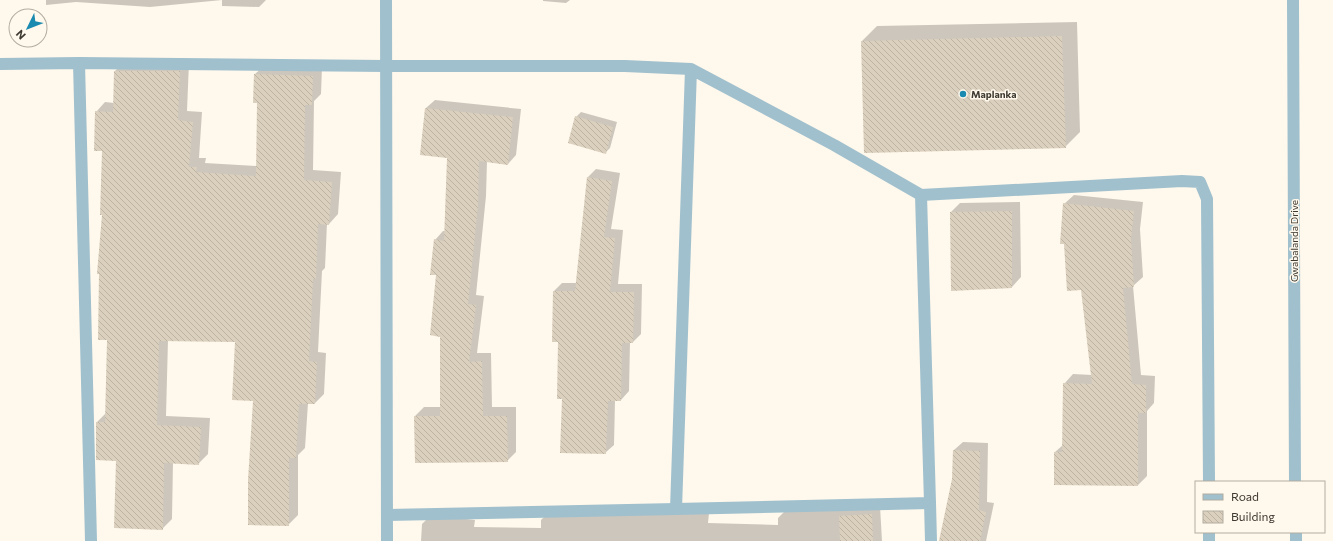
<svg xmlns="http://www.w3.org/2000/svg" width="1333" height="541" font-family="Commissioner,sans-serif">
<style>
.shadow{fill:#0003}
.building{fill:url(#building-back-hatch)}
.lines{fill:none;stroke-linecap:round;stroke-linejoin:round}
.minor{stroke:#a0c0ce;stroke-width:12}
.poi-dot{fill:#1a8ab0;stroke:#fff8ec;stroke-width:1.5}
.labels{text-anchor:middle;stroke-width:3;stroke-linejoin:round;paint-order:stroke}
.poi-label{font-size:10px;font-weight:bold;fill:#3e3a32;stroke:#fff8ec;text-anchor:start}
.street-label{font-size:10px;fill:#3e3a32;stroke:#fff8ec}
</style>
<defs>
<pattern id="building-back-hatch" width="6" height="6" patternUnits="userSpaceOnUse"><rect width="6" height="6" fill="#dbd0bd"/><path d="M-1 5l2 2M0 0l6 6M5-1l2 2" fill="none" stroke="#bdb3a3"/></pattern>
</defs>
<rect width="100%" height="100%" fill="#fff8ec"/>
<g class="shadow">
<path d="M46,0H266L259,7L222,6V0L150,7L76,2L46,5Z"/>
<path d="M543,0H570L566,3L543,1Z"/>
<path d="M1077,22L1080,132L1065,147L862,41L877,26Z"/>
<path d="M125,62H189L187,111L202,112L199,158H206L205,163L257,166L258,102L255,74L265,65L322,67L321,94L314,101L313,170L341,172L338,214L329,224L327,223L325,268L322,271L318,352L326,353L324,394L315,403H308L305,448L298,455V515L288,525L255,400L236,341L168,340L166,416L210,418L208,454L198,464L173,462L172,519L162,529L117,460L97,422L106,413L108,339L103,214V150L96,112L105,102L114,103L115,71Z"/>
<path d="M435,100L521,109L516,155L508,164L487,161L486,196L476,295L484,296L477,353H491L492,407H516V452L507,461L415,416L424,407H441V336L435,240L443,231H446L448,157L426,108Z"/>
<path d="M581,112L617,122L610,148L605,153L576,117Z"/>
<path d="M596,169L620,173L611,229L623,230L618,284H642L641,334L633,342H630L629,391L621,400H615L614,445L605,453L560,341L554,291L562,283H577L588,177Z"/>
<path d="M1074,195L1143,202L1140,229L1143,277L1133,286L1141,375L1155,376L1154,403L1147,411V476L1138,485L1055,452L1063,445L1064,384L1073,374L1092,375L1082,289L1064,204Z"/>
<path d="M1020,202L1021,277L1012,287L951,212L960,203Z"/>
<path d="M963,442L988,443L987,502L994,503L986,541H940L953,480L954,450Z"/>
<path d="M880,506L882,541H421L422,524L431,515L475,520L474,527L541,528V520L550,511L709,513L708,523L778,525V518L787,509Z"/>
</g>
<g class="building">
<path d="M1062,36L1066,148L864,153L861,41Z"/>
<path d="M114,71H180L178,120L193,122L189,167H197L196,172L256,176L257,103H253L254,74L313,76L312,105H305L304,180L332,182L329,225L318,224L316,279H313L309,361L317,362L315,404H299L296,458H289V526L248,525V480L253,401L232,400L235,342L159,341L157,425L201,427L199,465L164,463L163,530L114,528L116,461L96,460V422H105L107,340H98L99,274H97L102,215H100L102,151H94L95,111L113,112Z"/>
<path d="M425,108L513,117L508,165L479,161L478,205L468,304L476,305L469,362L482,361L483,416H507L508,462L415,463L414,416H440V337L430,335L436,275H430L434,239L444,241L447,158L420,155Z"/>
<path d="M575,116L613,127L606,154L568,143Z"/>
<path d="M587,177L612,181L604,237L615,238L610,292H634L633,343H622L621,401H608L606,454L560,453L562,399H557L558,342H552L553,291H575Z"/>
<path d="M1063,203L1134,211L1131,239L1134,287L1123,288L1132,384L1146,385V413H1138V486L1054,485V452H1062L1063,383L1092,384L1081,290L1067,291L1064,244H1060Z"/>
<path d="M1012,211V288L951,291L950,212Z"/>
<path d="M953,450L980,451L979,510L986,512L980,541H939L952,479Z"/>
<path d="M872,514L873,541H840L839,516Z"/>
</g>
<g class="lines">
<g class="minor">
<path d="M386,0L387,541"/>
<path d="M1293,0L1295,482"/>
<path d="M79,63L91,541"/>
<path d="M0,64L79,63L386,66H625L691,69L834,145L921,195L930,503L676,509L691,69"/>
<path d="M921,195L1182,181L1200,182L1207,199L1209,482"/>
<path d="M930,503L931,541"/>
<path d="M387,515L676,509"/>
<path d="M1209,532V541"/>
<path d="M1296,532V541"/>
</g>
</g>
<circle class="poi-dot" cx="963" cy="94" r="4"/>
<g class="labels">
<g class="poi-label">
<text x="971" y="98">Maplanka</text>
</g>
<g class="street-label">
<text transform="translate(1294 241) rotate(-90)" y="4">Gwabalanda Drive</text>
</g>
</g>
<rect x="1195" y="481" width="130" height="52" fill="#fff8ec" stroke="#b2aca2"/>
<rect x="1203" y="494" width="20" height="6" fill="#a0c0ce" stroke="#b2aca2"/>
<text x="1231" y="501" font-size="12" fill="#3e3a32">Road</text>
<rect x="1203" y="511" width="20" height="12" fill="url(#building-back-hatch)" stroke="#b2aca2"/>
<text x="1231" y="521" font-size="12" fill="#3e3a32">Building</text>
<g transform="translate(28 28) rotate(227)"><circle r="19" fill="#fff8ec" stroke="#b2aca2"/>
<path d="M0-3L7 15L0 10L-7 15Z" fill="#1a8ab0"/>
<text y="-6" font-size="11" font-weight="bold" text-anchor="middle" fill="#3e3a32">N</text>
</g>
</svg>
